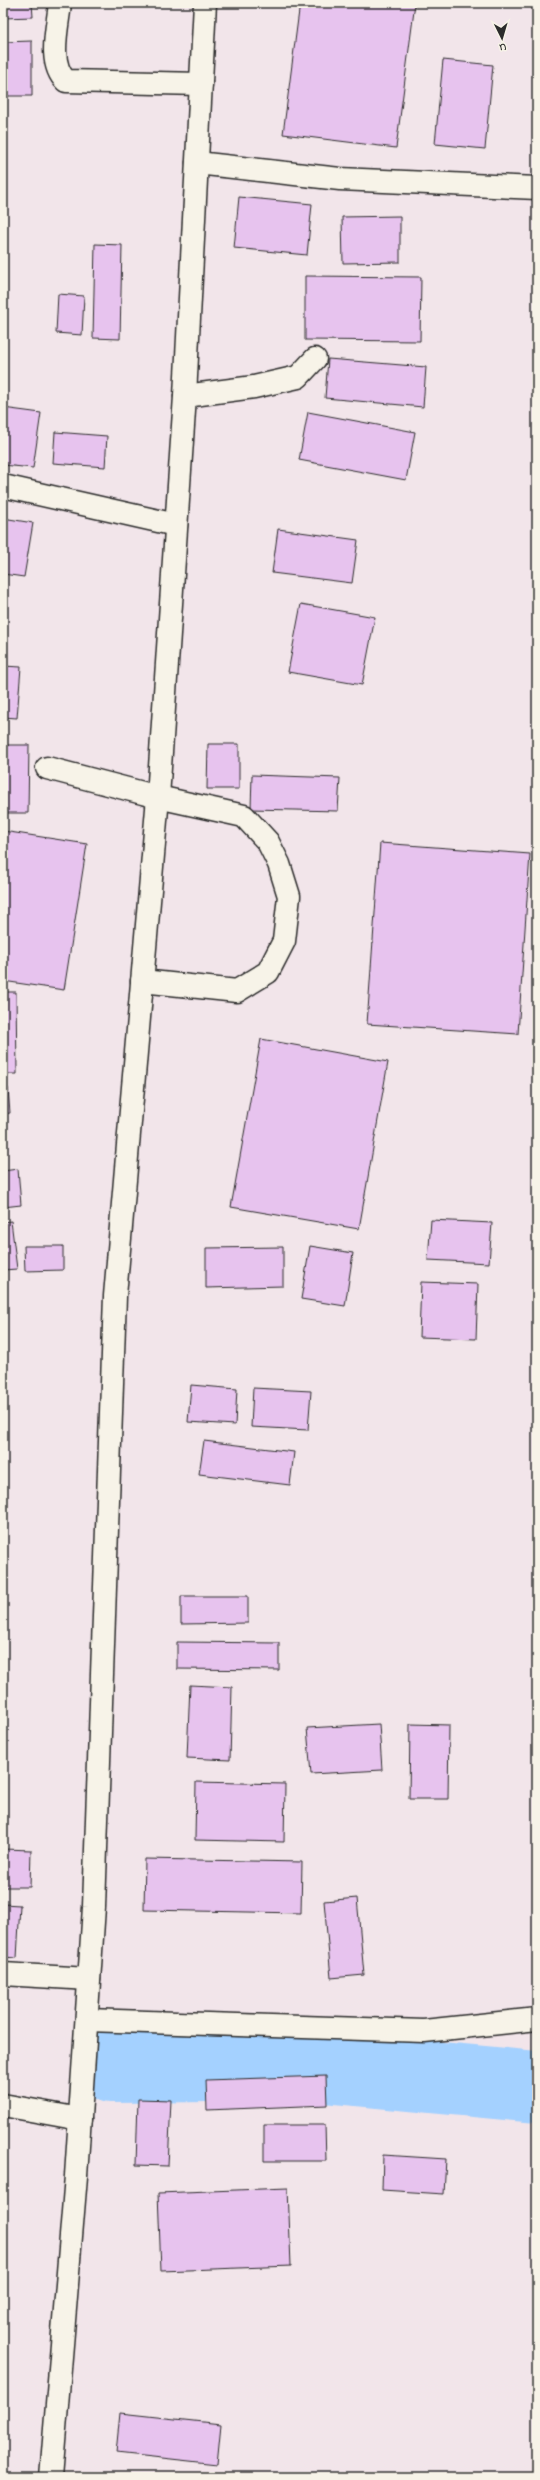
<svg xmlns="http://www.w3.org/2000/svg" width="540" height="2480" font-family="'Indie Flower',sans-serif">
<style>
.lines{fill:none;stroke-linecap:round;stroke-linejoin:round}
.river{stroke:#a4d1ff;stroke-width:72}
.building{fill:#e7c3ee;stroke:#2b2b2b}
.minor-casing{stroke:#2b2b2b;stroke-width:25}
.highway-casing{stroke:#2b2b2b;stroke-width:25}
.minor{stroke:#f7f3e8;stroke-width:22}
.highway{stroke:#f7f3e8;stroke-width:22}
</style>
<rect width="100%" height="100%" fill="#f2e5ea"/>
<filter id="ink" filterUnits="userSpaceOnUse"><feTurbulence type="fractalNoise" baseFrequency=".025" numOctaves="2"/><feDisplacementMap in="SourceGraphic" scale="8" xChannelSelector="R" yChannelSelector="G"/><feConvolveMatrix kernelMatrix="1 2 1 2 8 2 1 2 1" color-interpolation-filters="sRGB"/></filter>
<g filter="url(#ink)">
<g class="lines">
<path class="river" d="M111,2067L302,2065L537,2087"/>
</g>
<g class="building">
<path d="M3,3H32L33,17L3,18Z"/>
<path d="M300,3H415L396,148L283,134Z"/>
<path d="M32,41V96H3V42Z"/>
<path d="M443,60L493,65L485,149L435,144Z"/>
<path d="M239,197L312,204L307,255L234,248Z"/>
<path d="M400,216V262L343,263L342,217Z"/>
<path d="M95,244L122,245L120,339L93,338Z"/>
<path d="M305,276L421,277L420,341L305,340Z"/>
<path d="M58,294L84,296L82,335L56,333Z"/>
<path d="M328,359L426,367L423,407L325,398Z"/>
<path d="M3,408L41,413L33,468L3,465Z"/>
<path d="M308,412L415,432L406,480L299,460Z"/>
<path d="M55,432L107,436L105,467L53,463Z"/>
<path d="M3,518L33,523L24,577L3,574Z"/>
<path d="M278,529L358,540L352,583L272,573Z"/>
<path d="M301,604L375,617L362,685L288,672Z"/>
<path d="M3,666L21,667L17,718L3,717Z"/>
<path d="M208,744H239V789H207Z"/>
<path d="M3,745H29L28,813H3Z"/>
<path d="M252,775L340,778L338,811L251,809Z"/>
<path d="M3,831L87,844L64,990L3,981Z"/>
<path d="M380,843L530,854L518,1034L367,1024Z"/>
<path d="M3,992H16L17,1074H3Z"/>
<path d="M261,1039L388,1062L359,1229L231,1207Z"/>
<path d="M3,1088H8L10,1113L3,1114Z"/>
<path d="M18,1169L21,1205L3,1207V1171Z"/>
<path d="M431,1220L492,1223L489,1263L428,1260Z"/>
<path d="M11,1221L17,1269L3,1270V1222Z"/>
<path d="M24,1246H63V1270L25,1271Z"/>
<path d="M310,1246L353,1253L345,1306L301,1299Z"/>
<path d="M283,1247V1286L206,1288V1248Z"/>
<path d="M421,1282L478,1284L476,1339L419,1337Z"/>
<path d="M191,1385L237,1389L235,1425L188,1422Z"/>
<path d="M253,1388L311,1391L308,1430L251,1427Z"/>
<path d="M204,1441L294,1452L290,1485L199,1474Z"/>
<path d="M181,1596H248V1623L181,1624Z"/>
<path d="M177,1642L279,1643V1670L177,1669Z"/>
<path d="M190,1685L232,1687L230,1760L187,1758Z"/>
<path d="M379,1724L382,1770L311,1774L307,1728Z"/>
<path d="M410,1724L449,1725L448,1799H409Z"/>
<path d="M196,1782L285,1784L284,1842L195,1840Z"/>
<path d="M3,1849L31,1850L30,1887H3Z"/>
<path d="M145,1859L302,1862L301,1913L144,1910Z"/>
<path d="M357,1898L364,1975L331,1978L324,1901Z"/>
<path d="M3,1904L20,1905L17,1958L3,1957Z"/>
<path d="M326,2076L327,2105L207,2110L206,2080Z"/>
<path d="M138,2099L171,2100L168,2166L136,2165Z"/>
<path d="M264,2125H325L326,2161H264Z"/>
<path d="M383,2155L446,2159L444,2194L382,2190Z"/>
<path d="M288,2188L291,2266L161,2271L158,2193Z"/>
<path d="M120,2413L221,2424L217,2464L116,2453Z"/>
</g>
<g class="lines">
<defs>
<g id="minor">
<path d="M60,3C58,26 47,63 66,81L201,84"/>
<path d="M197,163L340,179L537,188"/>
<path d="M185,396L254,387L298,377L315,359"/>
<path d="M3,486L176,525"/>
<path d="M47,768L158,797L244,816L268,842L279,864L289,896L284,941L268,972L237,991L142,981"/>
<path d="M3,1974L89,1979"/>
<path d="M87,2020L424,2031L537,2019"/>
<path d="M3,2105L80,2119"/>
</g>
<path id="highway" d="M51,2477L76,2176L94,1907L115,1296L158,797L185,396L205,3"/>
</defs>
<use href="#minor" class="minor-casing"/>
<use href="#highway" class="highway-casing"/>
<use href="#minor" class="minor"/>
<use href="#highway" class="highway"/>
</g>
</g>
<rect width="540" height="2480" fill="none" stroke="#f7f3e8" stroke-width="16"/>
<rect x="8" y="8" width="524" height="2464" fill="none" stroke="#2b2b2b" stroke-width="1.5" filter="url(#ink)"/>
<g transform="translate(502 38) rotate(175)" stroke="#f7f3e8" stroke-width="3" paint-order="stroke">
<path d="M0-3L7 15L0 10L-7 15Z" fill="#2b2b2b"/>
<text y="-6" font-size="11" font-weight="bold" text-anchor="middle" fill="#2b2b2b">U</text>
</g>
</svg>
